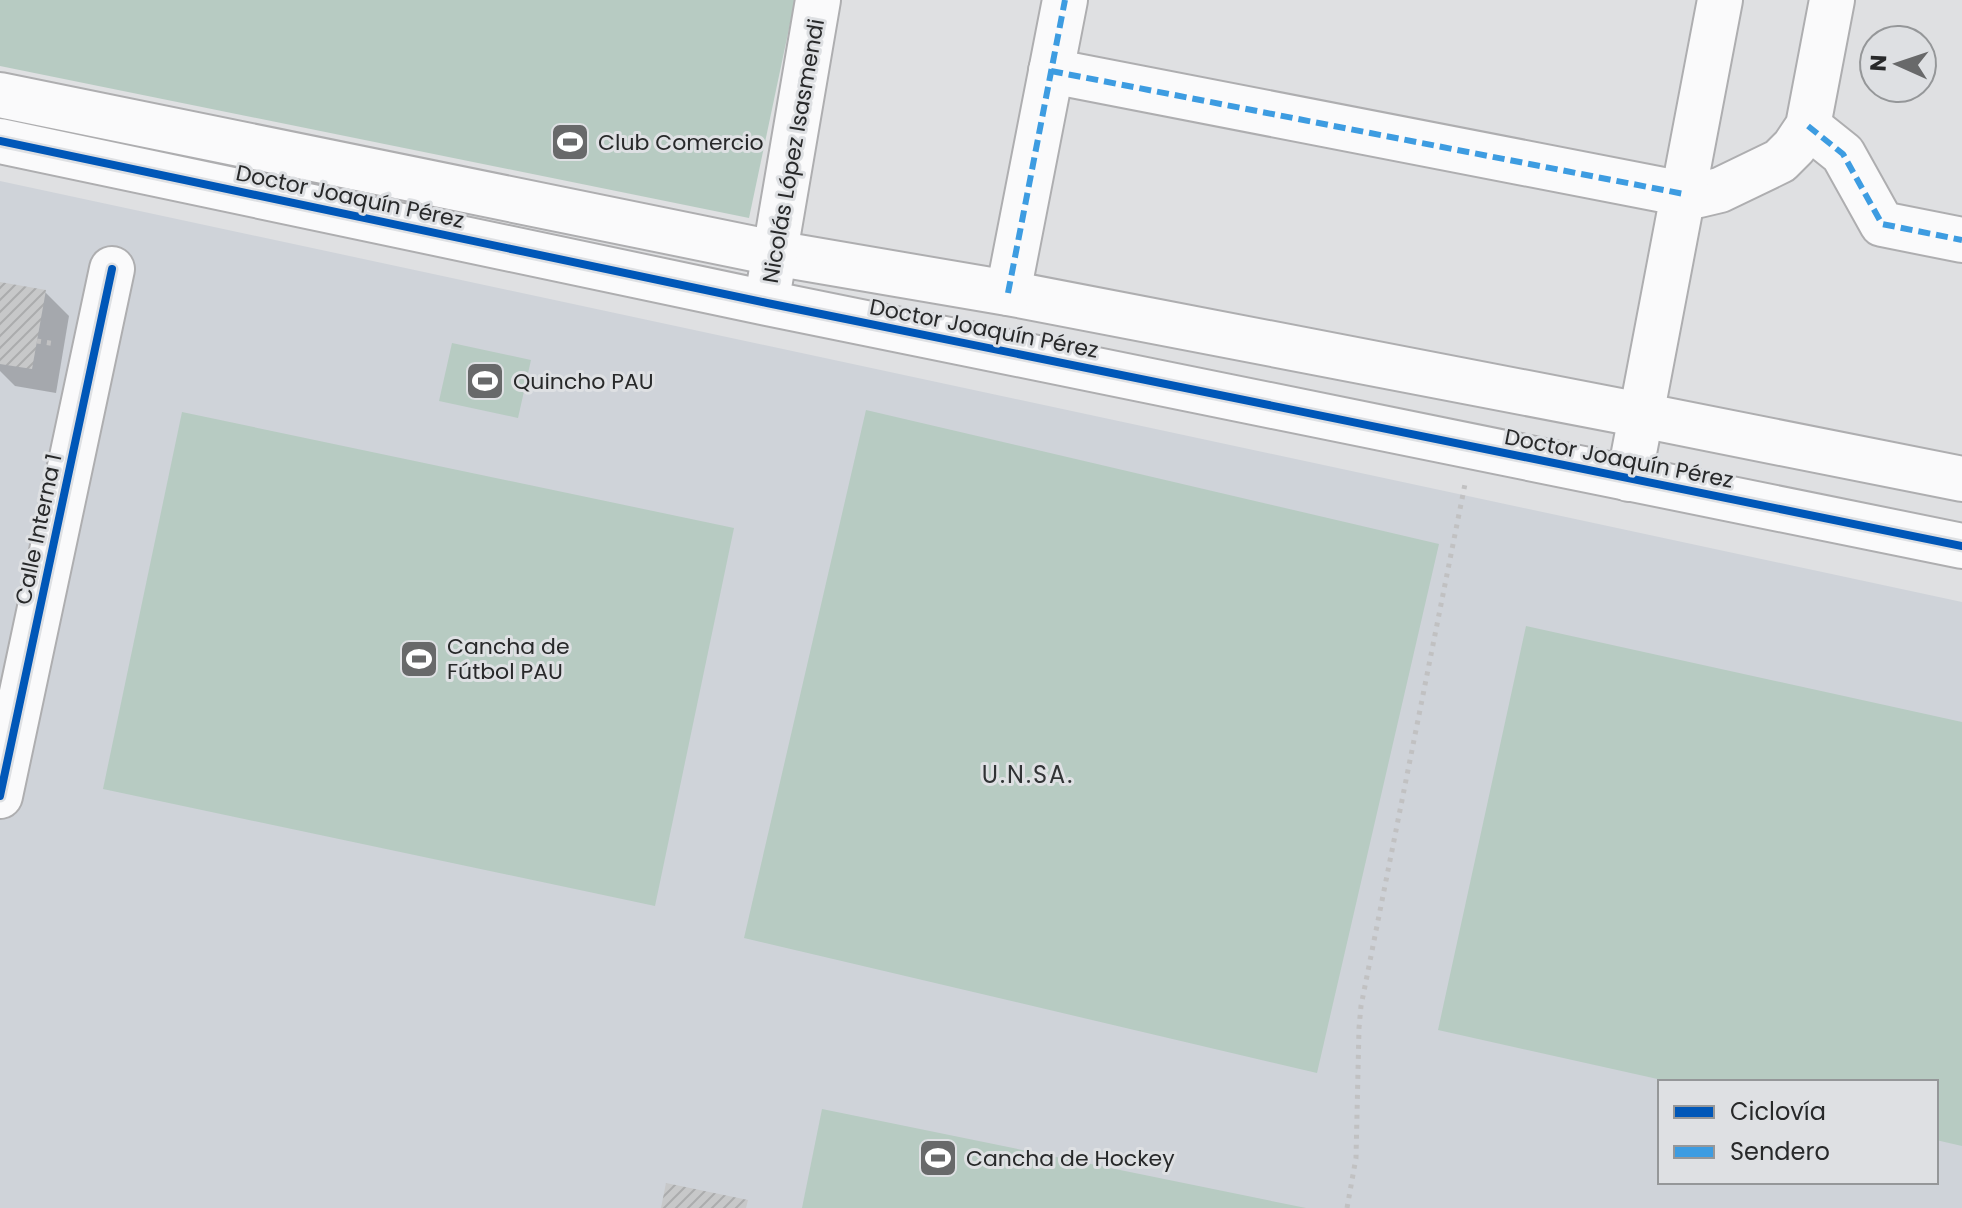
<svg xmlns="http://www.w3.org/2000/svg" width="1962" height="1208" font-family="Poppins,sans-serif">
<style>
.built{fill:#cfd3d9;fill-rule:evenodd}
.garden{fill:#b7cbc2}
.shadow{fill:#0003}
.building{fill:url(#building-hatch)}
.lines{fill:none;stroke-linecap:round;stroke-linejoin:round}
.minor-casing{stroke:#aeaeb0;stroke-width:48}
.path{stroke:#c1c1c2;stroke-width:5;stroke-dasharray:4 6;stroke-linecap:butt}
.minor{stroke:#fafafb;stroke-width:44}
.quiet{stroke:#3d9ce1;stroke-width:6;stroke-dasharray:12 6;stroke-linecap:butt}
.cycleway-casing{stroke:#dee0e3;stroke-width:13}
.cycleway{stroke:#0057b8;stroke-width:8}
.labels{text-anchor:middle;stroke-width:6;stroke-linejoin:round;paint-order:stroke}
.poi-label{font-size:22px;fill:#28292a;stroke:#dee0e3;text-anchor:start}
.street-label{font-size:22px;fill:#28292a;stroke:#dee0e3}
.neighbourhood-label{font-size:24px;letter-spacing:2px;fill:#313335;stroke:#dee0e3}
</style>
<defs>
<pattern id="building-hatch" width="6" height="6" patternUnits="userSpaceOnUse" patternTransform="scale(2)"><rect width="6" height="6" fill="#c7c8c9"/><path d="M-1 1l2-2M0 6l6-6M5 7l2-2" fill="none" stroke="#abacad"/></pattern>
</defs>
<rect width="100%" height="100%" fill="#dfe0e2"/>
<path class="built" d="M0,181L1962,602V1208H0ZM1660,1082H1936V1182H1660Z"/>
<g class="garden">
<path d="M0,0H795L749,218L0,66Z"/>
<path d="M452,343L531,360L518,418L439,401Z"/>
<path d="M866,410L1439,544L1317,1073L744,938Z"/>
<path d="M182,412L734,528L655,906L103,789Z"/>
<path d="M1526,626L1962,722V1146L1936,1140V1082H1671L1438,1030Z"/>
<path d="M822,1109L1306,1208H802Z"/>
</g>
<path class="shadow" d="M0,284L45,292L69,316L56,393L15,386L0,371Z"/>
<g class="building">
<path d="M0,282L46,290L32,369L0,364Z"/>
<path d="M666,1183L748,1200L746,1208H661Z"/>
</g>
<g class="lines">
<defs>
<g id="minor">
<path d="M1051,71L1684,194L1699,195L1720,190L1780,161L1794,147L1808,126L1832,0"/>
<path d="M0,95L774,253L1008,293L1641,415L1962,479"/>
<path d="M1808,126L1843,154L1882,224L1962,240"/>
<path d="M0,141L767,303L1962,546"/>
<path d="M770,281L818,0"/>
<path d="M1008,293L1065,0"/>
<path d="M1629,479L1720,0"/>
<path d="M0,796L112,269"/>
</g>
</defs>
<use href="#minor" class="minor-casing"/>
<g class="path">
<path d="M37,341L56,344"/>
<path d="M1347,1208L1356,1158L1359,1028L1361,1006L1465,484"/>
</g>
<use href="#minor" class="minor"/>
<g class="quiet">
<path d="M1051,71L1684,194"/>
<path d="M1808,126L1843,154L1882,224L1962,240"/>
<path d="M1008,293L1065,0"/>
</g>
<defs>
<g id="cycleway">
<path d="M0,141L767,303L1962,546"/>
<path d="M0,796L112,269"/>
</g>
</defs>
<use href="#cycleway" class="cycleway-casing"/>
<use href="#cycleway" class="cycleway"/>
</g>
<defs>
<symbol id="stadium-square" viewBox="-11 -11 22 22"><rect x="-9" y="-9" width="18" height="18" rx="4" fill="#68696a" stroke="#dee0e3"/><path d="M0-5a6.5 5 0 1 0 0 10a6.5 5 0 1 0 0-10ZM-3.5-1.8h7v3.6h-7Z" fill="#fff"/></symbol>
</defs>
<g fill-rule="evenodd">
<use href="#stadium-square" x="548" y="120" width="44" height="44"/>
<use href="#stadium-square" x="463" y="359" width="44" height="44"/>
<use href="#stadium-square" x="397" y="637" width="44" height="44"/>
<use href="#stadium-square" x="916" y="1136" width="44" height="44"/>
</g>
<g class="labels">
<g class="poi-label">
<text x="598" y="150">Club Comercio</text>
<text x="513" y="389">Quincho PAU</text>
<text x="447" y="654">Cancha de<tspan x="447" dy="25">Fútbol PAU</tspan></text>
<text x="966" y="1166">Cancha de Hockey</text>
</g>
<g class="street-label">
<text transform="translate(793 151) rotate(-80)" y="8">Nicolás López Isasmendi</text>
<text transform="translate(350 196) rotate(12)" y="8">Doctor Joaquín Pérez</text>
<text transform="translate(984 328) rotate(11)" y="8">Doctor Joaquín Pérez</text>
<text transform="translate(1619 458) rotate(11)" y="8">Doctor Joaquín Pérez</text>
<text transform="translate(38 529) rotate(-78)" y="8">Calle Interna 1</text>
</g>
<g class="neighbourhood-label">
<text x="1028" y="783">U.N.SA.</text>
</g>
</g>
<rect x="1658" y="1080" width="280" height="104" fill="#dee0e3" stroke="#959799" stroke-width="2"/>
<rect x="1674" y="1106" width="40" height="12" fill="#0057b8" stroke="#959799" stroke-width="2"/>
<text x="1730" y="1120" font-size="24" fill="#28292a">Ciclovía</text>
<rect x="1674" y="1146" width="40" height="12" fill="#3d9ce1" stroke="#959799" stroke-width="2"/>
<text x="1730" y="1160" font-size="24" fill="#28292a">Sendero</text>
<g transform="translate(1898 64) rotate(273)"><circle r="38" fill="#dee0e3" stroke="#959799" stroke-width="2"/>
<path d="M0-6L14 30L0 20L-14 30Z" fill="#68696a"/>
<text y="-12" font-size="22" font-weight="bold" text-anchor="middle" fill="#28292a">N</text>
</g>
</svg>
